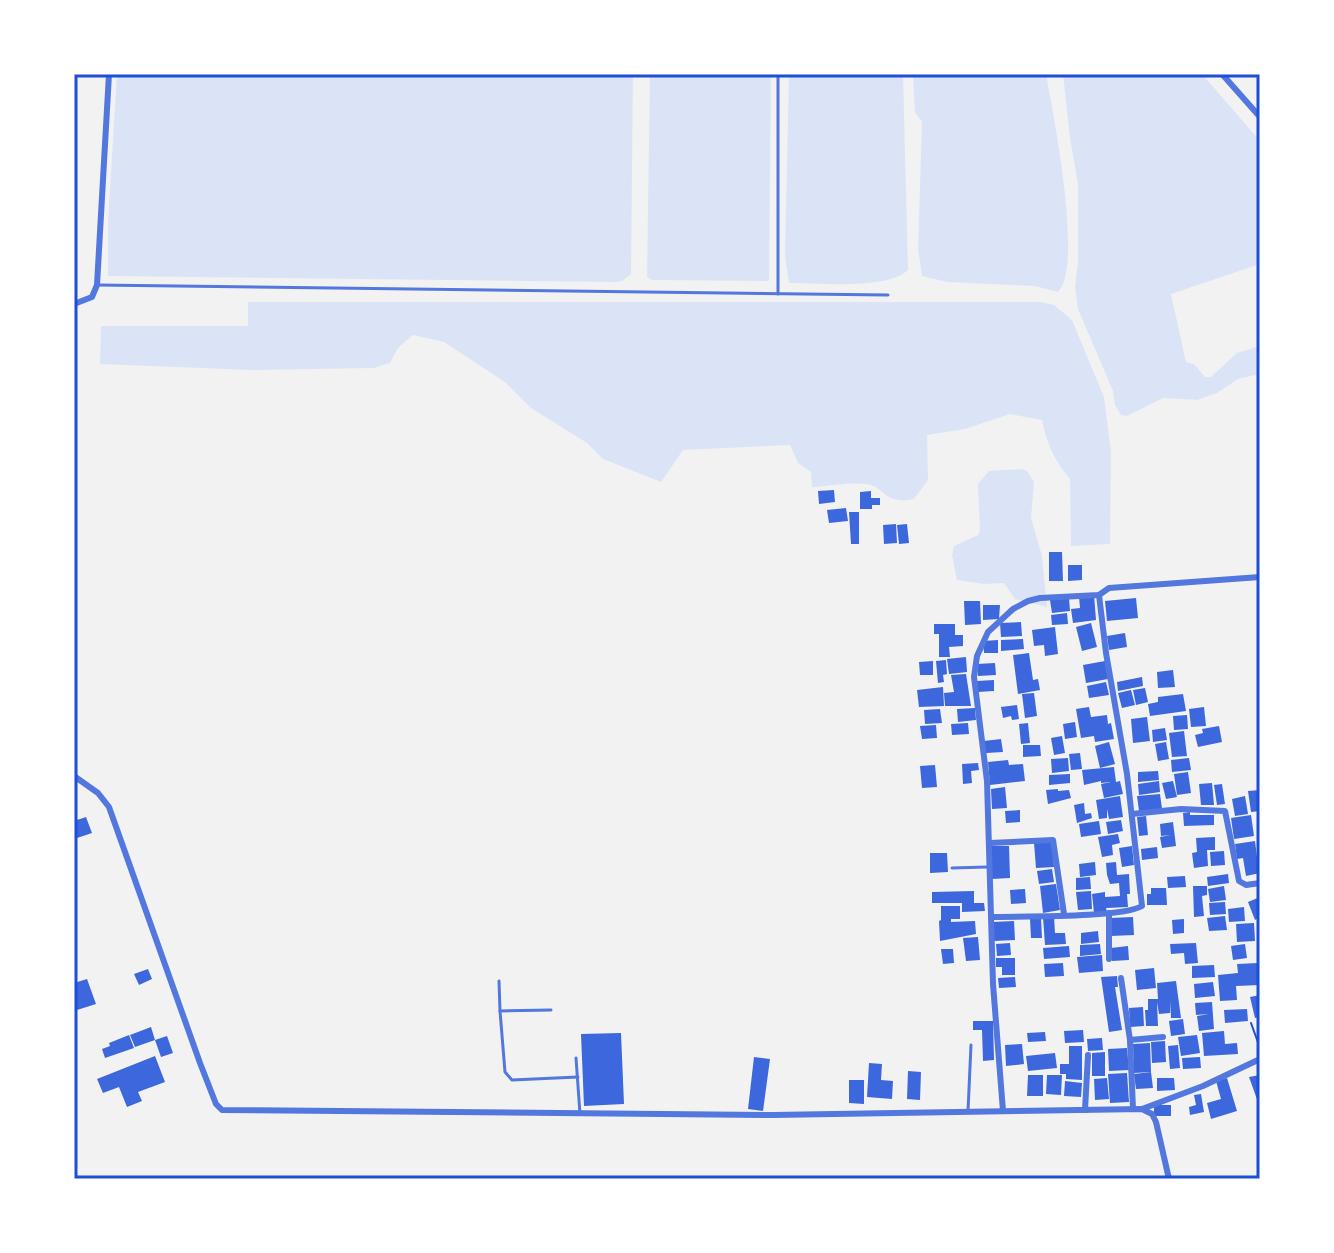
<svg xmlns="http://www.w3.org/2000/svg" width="1334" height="1253" font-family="'Archivo Narrow',sans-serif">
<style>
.green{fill:#dbe4f7}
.building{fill:#3d67dc}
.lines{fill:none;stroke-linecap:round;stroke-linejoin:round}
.path{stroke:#1d4ed8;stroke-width:2}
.service{stroke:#5277de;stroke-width:3}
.minor{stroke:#5277de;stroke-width:6}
.neatline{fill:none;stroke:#1d4ed8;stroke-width:3}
</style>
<rect width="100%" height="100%" fill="#f2f2f2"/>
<g class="green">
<path d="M117,74H633L631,274L622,281L616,282L108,276V222Z"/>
<path d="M650,74H771L769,281L652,280L647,277Z"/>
<path d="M789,74H903L908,270C888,290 817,283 789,283L785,255Z"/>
<path d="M913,74H1046C1053,112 1084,267 1058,292L1035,286L947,282L922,276L918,249L922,122L915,112Z"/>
<path d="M1063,74H1202L1260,141V264L1171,294L1186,362L1194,364L1205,377H1211L1237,353L1260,346V374L1238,379L1217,393L1197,400L1163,398L1127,416L1121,415L1115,405L1113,391L1078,309L1075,287L1078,262V184L1070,138Z"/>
<path d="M248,302H1041L1054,305L1072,320L1104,397L1111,452L1110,544L1071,546L1070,479C1054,460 1047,444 1042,420L1010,414L965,429L927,435L928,480L914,499C882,505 887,487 866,484C849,482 829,486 812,487L811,472L798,463L790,445L683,450L661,482L656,480L603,459L587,443L531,408L505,382L444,342L413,335L398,348L390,363L374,368L251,370L100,364L101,326H248Z"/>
<path d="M1022,469L1027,471L1034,482L1031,518L1042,556L1047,607L1015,599L1004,583L984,584L957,580L952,555L954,546L978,535L980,530L978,484L989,471Z"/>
</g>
<g class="building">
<path d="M834,490L835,502L819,504L818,491Z"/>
<path d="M871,491V498H880V505H872V509H860V492Z"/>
<path d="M846,508L848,521L829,523L827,510Z"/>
<path d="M849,512H859V544H851Z"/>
<path d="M896,524L897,543L884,544L883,525Z"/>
<path d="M907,524L909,543L899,544L897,525Z"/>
<path d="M1049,552H1062L1063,581H1049Z"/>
<path d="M1068,565H1082V580L1068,581Z"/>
<path d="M1094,595L1096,620L1073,623L1071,609L1080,608L1079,597Z"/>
<path d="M1069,598L1070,611L1052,613L1050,600Z"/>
<path d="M1136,598L1138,618L1107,621L1105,601Z"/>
<path d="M964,601H980L981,624L965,625Z"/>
<path d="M983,605H1000L999,619L983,620Z"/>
<path d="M1067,613L1068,624L1052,625L1051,615Z"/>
<path d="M1021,622L1022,636L1001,637L1000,623Z"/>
<path d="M1091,623L1097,647L1082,651L1076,627Z"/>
<path d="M934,624H955V635H963V646L949,647L950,657H939V634H934Z"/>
<path d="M1055,627L1058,654L1045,656L1044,645L1034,646L1032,630Z"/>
<path d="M1125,633L1127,647L1109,650L1107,636Z"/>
<path d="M1023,639L1024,649L1001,651V640Z"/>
<path d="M998,640V653H984L983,641Z"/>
<path d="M1029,653L1033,680L1038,679L1040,690L1018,694L1013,655Z"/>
<path d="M966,657L967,672L949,674L947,659Z"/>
<path d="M946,660L947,674L943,675L944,682L938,683L936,661Z"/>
<path d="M933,661V675H920L919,662Z"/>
<path d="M1105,661L1108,679L1086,683L1083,665Z"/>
<path d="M995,663L996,675L978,676L977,664Z"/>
<path d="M1173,670L1175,687L1158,688L1157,672Z"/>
<path d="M966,674L971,706H945L944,693L954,692L951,675Z"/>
<path d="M1142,677L1143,686L1118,691L1117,682Z"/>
<path d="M994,680V691L978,692L977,681Z"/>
<path d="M1106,682L1109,695L1089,698L1087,686Z"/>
<path d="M943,687L944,706L919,707L917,690Z"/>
<path d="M1145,688L1148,702L1136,705L1133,690Z"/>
<path d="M1131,690L1135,705L1122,708L1118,693Z"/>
<path d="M1034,693L1037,716L1025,718L1022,694Z"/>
<path d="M1183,694L1186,711L1150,716L1148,704L1158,702V697Z"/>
<path d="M1017,705L1019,719L1012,720L1011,716L1003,718L1001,707Z"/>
<path d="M1089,707L1091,717L1107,715L1108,724L1111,723L1114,739L1095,742L1094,736L1081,738L1076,709Z"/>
<path d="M1204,707L1206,726L1191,727L1189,709Z"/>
<path d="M975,708L976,720L958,722L957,709Z"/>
<path d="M940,709L942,723L925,724L924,710Z"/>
<path d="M1187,715L1188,729L1174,730L1173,716Z"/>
<path d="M1147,717L1150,741L1133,743L1131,719Z"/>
<path d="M1075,722L1077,737L1065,739L1063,724Z"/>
<path d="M968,723L969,734L952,735L951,724Z"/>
<path d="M1028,723L1030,743L1021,744L1019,724Z"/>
<path d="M936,725L937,738L922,739L920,726Z"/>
<path d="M1219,726L1222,742L1198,747L1195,735L1203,733L1202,729Z"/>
<path d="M1165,728L1167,740L1153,742L1152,730Z"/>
<path d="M1184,731L1187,756L1172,757L1169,733Z"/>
<path d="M1062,736L1065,753L1054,755L1051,738Z"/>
<path d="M1001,739L1003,752L986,753L984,741Z"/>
<path d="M1109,742L1115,764L1100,768L1095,746Z"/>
<path d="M1166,742L1169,759L1158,761L1155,744Z"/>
<path d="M1023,745H1040L1041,756L1023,757Z"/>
<path d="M1080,753L1082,769L1071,770L1069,754Z"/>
<path d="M1068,758L1069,771L1052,773L1051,759Z"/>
<path d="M1189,758L1191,770L1172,772L1171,760Z"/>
<path d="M1008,760L1009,765L1023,764L1025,781L990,785L988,762Z"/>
<path d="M978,763L979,770L971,771L972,783L963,784L962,764Z"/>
<path d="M935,765L937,787L922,788L920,766Z"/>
<path d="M1114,767L1116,782L1120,781L1123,794L1104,798L1101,784L1111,782L1101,783V781L1084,785L1082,770Z"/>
<path d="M1158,771L1159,780L1138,782V772Z"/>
<path d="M1188,772L1191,793L1177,795L1174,774Z"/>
<path d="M1070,774V783L1049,785V775Z"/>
<path d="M1159,781L1160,792L1139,795L1138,784Z"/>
<path d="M1173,781L1177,797L1166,799L1162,783Z"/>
<path d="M1212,783L1214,805H1201L1199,784Z"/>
<path d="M1222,784L1225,804L1217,805L1214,785Z"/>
<path d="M1005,787L1007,808L992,809L991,789Z"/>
<path d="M1058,789V791L1069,790L1071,798L1048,804L1046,790Z"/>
<path d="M1260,790V811L1251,812L1248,791Z"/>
<path d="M1160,794L1162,809L1139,811L1137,796Z"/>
<path d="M1120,796L1123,817L1109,819L1107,809V818L1099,819L1096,800Z"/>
<path d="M1245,796L1248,814L1235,816L1232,799Z"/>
<path d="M1084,803L1085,814L1091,813L1092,818L1077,823L1074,805Z"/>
<path d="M1020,810V822L1006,823L1005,811Z"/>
<path d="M1190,812V815H1214V825L1184,826L1183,813Z"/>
<path d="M1251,815L1254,836L1234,839L1231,818Z"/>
<path d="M1146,816L1148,835L1139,836L1137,817Z"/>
<path d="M86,817L92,833L74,839V821Z"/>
<path d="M1121,820L1123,831L1108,834L1106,822Z"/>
<path d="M1099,821L1101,834L1081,837L1079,824Z"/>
<path d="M1173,822L1176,846L1162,848L1160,837L1171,835L1161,836L1160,824Z"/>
<path d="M1118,834L1120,843L1112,845L1113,855L1102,857L1098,837Z"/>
<path d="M1215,837V850H1207L1208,866L1194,868L1192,853L1197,852L1196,838Z"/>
<path d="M1255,841L1257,857L1260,856V873L1246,876L1243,858L1237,859L1235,844Z"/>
<path d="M1052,842L1054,867L1036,868L1034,843Z"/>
<path d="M990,846H1009L1010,878L992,879Z"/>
<path d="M1132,846L1134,865L1122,867L1119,848Z"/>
<path d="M1157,847L1158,858L1142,860L1141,849Z"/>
<path d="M1224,851L1225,865L1211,866L1210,852Z"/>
<path d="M930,853H947L948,872L930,873Z"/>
<path d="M1095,862L1096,875L1080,877L1079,864Z"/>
<path d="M1116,862L1117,875L1129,874L1130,894H1127L1128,907L1106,908L1107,912L1094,913L1092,894L1105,892V897L1120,896L1119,883L1110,884L1107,875L1106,863Z"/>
<path d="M1052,869L1054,882L1039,884L1037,871Z"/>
<path d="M1228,874L1229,883L1208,886L1207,877Z"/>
<path d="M1185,876L1186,887L1168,888L1167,877Z"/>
<path d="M1090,877L1091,889L1076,890V878Z"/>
<path d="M1056,884L1060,910L1043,913L1040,886Z"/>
<path d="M1193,886H1207V895L1202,896L1204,916L1194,917Z"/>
<path d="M1224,886L1226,900L1210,902L1208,889Z"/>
<path d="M1151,888H1166L1167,905H1147V894H1151Z"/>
<path d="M1025,889L1026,903L1011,904L1010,890Z"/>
<path d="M974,891V903H984L985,911L962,912V903H932V892Z"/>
<path d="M1091,891L1092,909L1078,910L1076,892Z"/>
<path d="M1260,897V917L1255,920L1248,902Z"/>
<path d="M1225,902L1226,914L1210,915L1209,903Z"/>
<path d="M941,906H960V919H951V922L975,921L976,934L940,941L939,921L941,920Z"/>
<path d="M1244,907L1245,921L1229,922L1228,909Z"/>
<path d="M1054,916L1055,933H1065L1066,944L1045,945L1043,917Z"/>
<path d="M1225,916L1227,930L1209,931L1207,918Z"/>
<path d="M1133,917L1134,935L1111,936L1110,918Z"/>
<path d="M1030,919H1041L1042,938H1031Z"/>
<path d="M1184,919V933L1173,934L1172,920Z"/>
<path d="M1014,921L1015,940L994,941L993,922Z"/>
<path d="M1254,923L1255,941L1237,942L1236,924Z"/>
<path d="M1098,931L1099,942L1081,944V933Z"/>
<path d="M978,937L980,960L966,961L963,938Z"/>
<path d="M1010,943L1011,955L997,956L996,944Z"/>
<path d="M1196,943L1198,963L1185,964L1184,953L1171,954L1170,944Z"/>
<path d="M1100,944L1101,954L1080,956V945Z"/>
<path d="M1245,944L1247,958L1233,960L1231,946Z"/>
<path d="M1069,946L1070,957L1044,959L1043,948Z"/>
<path d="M1128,946L1129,960L1112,961L1111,948Z"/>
<path d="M941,949H953L954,963L943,964Z"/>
<path d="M1102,955L1103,971L1079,973L1077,957Z"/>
<path d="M996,958H1015V975H1002V967H996Z"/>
<path d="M1063,963L1064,976L1045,977L1044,964Z"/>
<path d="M1259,963L1260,985L1236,986L1237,1000L1220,1001L1218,975L1238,973L1237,964Z"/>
<path d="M1214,965L1215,977L1192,978V966Z"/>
<path d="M1154,968L1156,988L1137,990L1135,970Z"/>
<path d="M148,969L152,979L139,985L134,974Z"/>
<path d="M1117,976L1118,987H1115L1122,1030L1109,1032L1101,977Z"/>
<path d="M1015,977L1016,987L999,988L998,978Z"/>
<path d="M87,979L96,1004L77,1010L74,983Z"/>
<path d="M1176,981L1181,1018H1171L1170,1001V1013L1159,1014L1157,1002L1158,1026H1146L1145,1010H1148V999H1158L1157,983Z"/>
<path d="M1213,982L1215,996L1195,998L1194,984Z"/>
<path d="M1260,995V1017L1255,1018L1250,997Z"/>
<path d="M1212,1002L1214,1029L1199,1031L1197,1016L1209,1014L1196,1015L1195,1003Z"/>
<path d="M1143,1007L1144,1026L1130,1027L1129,1008Z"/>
<path d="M1247,1009L1248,1021L1225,1023L1224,1010Z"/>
<path d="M1183,1019L1185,1034L1171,1036L1169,1021Z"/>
<path d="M973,1021H993L994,1060L983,1061L982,1030H973Z"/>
<path d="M151,1027L155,1040L135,1047L130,1035Z"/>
<path d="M1083,1030L1084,1042L1065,1043L1064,1031Z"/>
<path d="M1224,1031L1225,1044L1237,1043L1238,1054L1204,1056L1202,1033Z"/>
<path d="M1045,1032L1046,1041L1028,1042L1027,1033Z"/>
<path d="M621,1033L624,1104L584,1106L581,1034Z"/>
<path d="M129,1035L134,1048L105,1058L102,1049L110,1046L109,1043Z"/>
<path d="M1197,1035L1200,1053L1181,1056L1178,1037Z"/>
<path d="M167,1036L173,1053L161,1057L155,1040Z"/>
<path d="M1102,1038L1103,1050L1088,1051L1087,1039Z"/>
<path d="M1165,1041L1166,1062L1152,1063L1151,1042Z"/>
<path d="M1150,1043L1151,1072L1134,1073L1133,1044Z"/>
<path d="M1022,1044L1024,1064L1006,1066L1005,1045Z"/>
<path d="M1178,1045L1180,1068L1170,1069L1168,1046Z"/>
<path d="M1069,1046H1082V1080L1066,1079V1074H1060V1064H1069Z"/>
<path d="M1127,1048L1129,1070L1109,1071L1108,1049Z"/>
<path d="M1105,1052V1076H1092V1053Z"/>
<path d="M1055,1053L1057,1068L1028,1071L1026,1056Z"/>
<path d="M155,1056L165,1082L138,1092L142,1101L127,1107L119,1087L103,1093L97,1079Z"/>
<path d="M754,1057L770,1059L763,1111L748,1109Z"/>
<path d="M1200,1057L1201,1068L1183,1069L1182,1058Z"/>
<path d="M869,1063L882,1064L881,1080L893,1081L892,1099L867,1097Z"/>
<path d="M908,1071L921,1072L920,1100L907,1099Z"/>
<path d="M1151,1072L1153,1088L1136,1089L1134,1074Z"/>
<path d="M1127,1073L1129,1102L1110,1103L1108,1074Z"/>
<path d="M1028,1075H1043V1096H1027Z"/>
<path d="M1047,1075H1062L1061,1095L1046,1094Z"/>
<path d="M1260,1075V1105H1259L1249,1077Z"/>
<path d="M1107,1078L1109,1099L1095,1100L1094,1079Z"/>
<path d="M1157,1078H1174L1175,1090L1157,1091Z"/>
<path d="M1227,1078L1237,1111L1211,1119L1207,1103L1221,1099L1216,1081Z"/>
<path d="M849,1080H864V1104L849,1103Z"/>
<path d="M1065,1081L1082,1083L1081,1097L1064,1096Z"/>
<path d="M1201,1094L1204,1112L1190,1115L1189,1107L1196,1105L1194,1095Z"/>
<rect x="1154" y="1105" width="17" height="11"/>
</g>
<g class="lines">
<path class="path" d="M1251,1023L1260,1048"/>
<g class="service">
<path d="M778,74V294"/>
<path d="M97,285L888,295"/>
<path d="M952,868L987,867"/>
<path d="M499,981L500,1011"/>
<path d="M551,1010L500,1011L505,1072L512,1080L578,1077"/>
<path d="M576,1058L580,1114"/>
<path d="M968,1111L971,1045"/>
</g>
<g class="minor">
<path d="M1222,74L1260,117"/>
<path d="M74,304L92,297L97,285L109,74"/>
<path d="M74,776L98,793L109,807L200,1063L216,1104L222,1110L773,1115L1142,1109L1152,1114L1156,1122L1169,1179"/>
<path d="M1132,814L1181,809L1225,811L1239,881L1246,885L1260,883"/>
<path d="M990,843L1053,840L1064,914"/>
<path d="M1109,913V959"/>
<path d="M991,917C1021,916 1122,918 1142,906L1127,774L1106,653L1099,595"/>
<path d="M1121,978L1130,1040L1133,1109"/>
<path d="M1130,1040L1163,1037"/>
<path d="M1142,1109L1203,1086L1260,1059"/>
<path d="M1085,1110L1088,1055"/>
<path d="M1003,1111L993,984L987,781L974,677L977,656L988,632L1013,609L1028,601L1040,598L1099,595L1109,588L1260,577"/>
</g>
</g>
<rect width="1334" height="1253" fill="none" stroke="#ffffff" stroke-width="152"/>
<rect x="76" y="76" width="1182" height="1101" class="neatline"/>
</svg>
